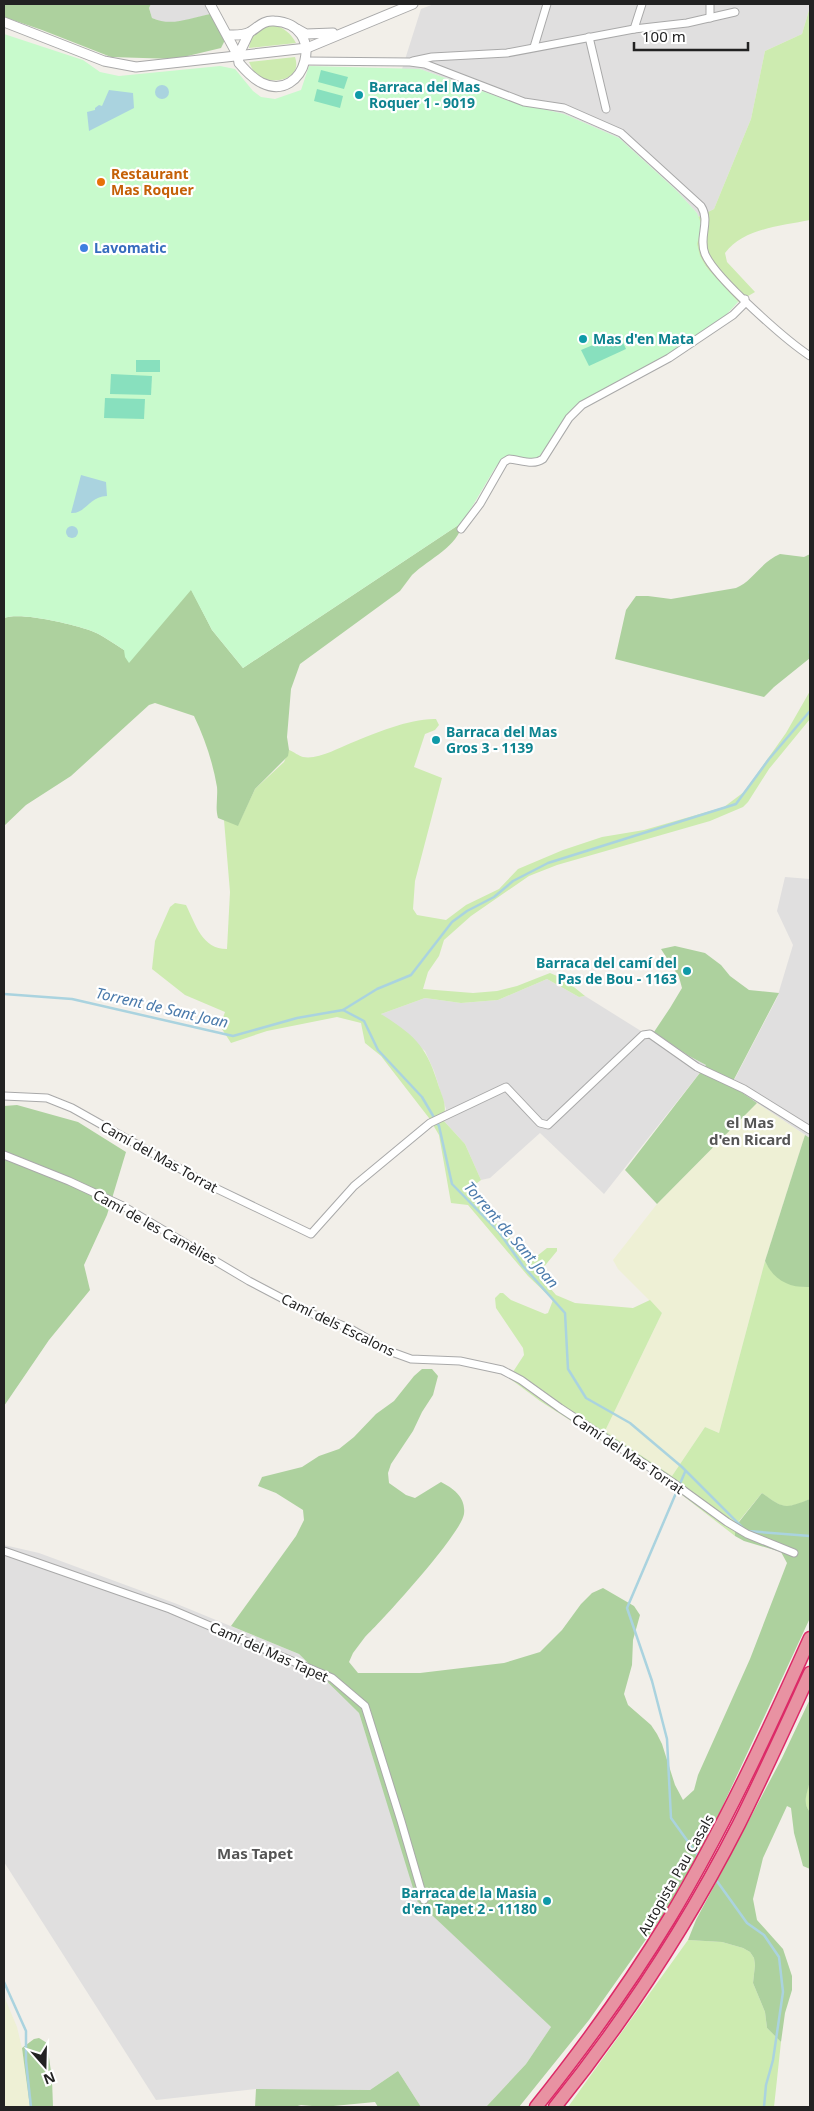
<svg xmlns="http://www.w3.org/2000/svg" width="814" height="2111" font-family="'Noto Sans',sans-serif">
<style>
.residential{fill:#e0dfdf}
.farmland{fill:#eef0d5}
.grass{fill:#cdebb0}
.forest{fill:#add19e}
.park{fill:#c8facc}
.pitch{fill:#88e0be}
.water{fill:#aad3df}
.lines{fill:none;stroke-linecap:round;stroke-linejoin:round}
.stream{stroke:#aad3df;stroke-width:2.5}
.minor-casing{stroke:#a9a9a9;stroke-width:9}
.tertiary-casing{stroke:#a9a9a9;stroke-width:11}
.motorway-casing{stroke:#dc2a67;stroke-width:15}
.minor{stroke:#fff;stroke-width:7}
.tertiary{stroke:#fff;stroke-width:9}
.motorway{stroke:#e892a2;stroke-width:12}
.culture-dot{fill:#0f9aa8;stroke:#fff;stroke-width:2}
.food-dot{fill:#e8710a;stroke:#fff;stroke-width:2}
.shop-dot{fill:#3f7fe0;stroke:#fff;stroke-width:2}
.labels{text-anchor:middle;stroke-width:4.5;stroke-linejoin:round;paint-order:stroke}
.culture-label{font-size:14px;font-weight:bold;fill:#0d838f;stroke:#fff;text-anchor:start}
.food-label{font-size:14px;font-weight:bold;fill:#c56008;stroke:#fff;text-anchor:start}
.shop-label{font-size:14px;font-weight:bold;fill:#366cbe;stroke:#fff;text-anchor:start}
.street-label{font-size:14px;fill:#222;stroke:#fff}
.water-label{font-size:15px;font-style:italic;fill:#4a7aab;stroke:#fff}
.neighbourhood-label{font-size:15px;font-weight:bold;fill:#555;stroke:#fff}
</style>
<rect width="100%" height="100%" fill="#f2efe9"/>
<g class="residential">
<path d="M151,4H204L210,14L180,22H162L152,18L149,8Z"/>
<path d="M434,4H810V7L802,34L765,51L751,119L714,209L698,217L697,213L676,190L619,138L564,114L513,102L420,69H402L421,9Z"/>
<path d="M785,877L810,879V1138L731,1086L777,998L793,945L777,911Z"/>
<path d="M547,979L579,997L585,996L641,1031L654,1032L689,1056L706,1065L604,1194L540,1133L490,1178L481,1180L465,1144L443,1120L446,1109L434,1071L425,1051L381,1014L425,998L461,1003L498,1000Z"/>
<path d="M4,1545L39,1553L177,1604L299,1654L359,1713L418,1901L551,2027L526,2064L486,2107H421L398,2071L370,2090L256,2089L156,2100L4,1862Z"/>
</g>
<g class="farmland">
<path d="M757,1103L805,1135L765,1261L719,1433L705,1427L672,1476L605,1431L662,1313L618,1269L613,1260L657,1204Z"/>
<path d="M4,1996L17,2027L22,2048L30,2107H4Z"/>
</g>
<g class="grass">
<path d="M810,7V220C781,226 744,228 725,253L727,262L755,292L738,302C726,289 696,263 697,244C697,233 702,228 698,217L714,209L751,119L765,51L802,34Z"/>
<path d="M271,24C284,28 290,32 296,43L249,48C251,34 258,29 271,24Z"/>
<path d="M295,57C303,80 272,86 257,75C253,72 251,66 249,62Z"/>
<path d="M810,691V719L769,769L748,802L743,807L710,821L557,865L529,876L471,916L444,940L439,956L428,972L423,989L473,993L497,991L517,986L550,973L564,979L585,996L579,997L547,979L498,1000L461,1003L425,998L381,1014C416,1036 427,1047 439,1087C444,1101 447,1106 443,1120L465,1144L481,1180L467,1191L525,1255L537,1256L547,1248H557V1251L538,1274L556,1295L575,1303L633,1308L650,1300L662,1313L605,1431L672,1476L705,1427L719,1433L765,1261C773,1278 793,1287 810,1287V1499C785,1510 784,1509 762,1493L735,1526V1536L660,1478L540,1401L509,1378L524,1355L523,1348L496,1308L495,1298L500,1293H503L511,1300L545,1314L548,1313L553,1300L528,1276L468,1205L451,1203L439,1135L429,1118L381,1056L365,1043L361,1023L337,1017L267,1031L231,1043L220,1026L225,1012L185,995L152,969L155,941L170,907L175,903L186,905C196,925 202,949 227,949L230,892L224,820L238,825L255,789L284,762L289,750C294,752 299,756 303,757C318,760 338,748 351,743C375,733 411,718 436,719L439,725L435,730L425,734L414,767L442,778L415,881L413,909L417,915L446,920L466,905L499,889L518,869L563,850L602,837L644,830L724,807L744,792L786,733Z"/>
<path d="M810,1780V1812C802,1803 807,1791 810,1780Z"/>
<path d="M688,1940L722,1942L743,1948L750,1952L754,1958L755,1965L753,1983L765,2012L767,2028L781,2042L774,2107H568Z"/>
</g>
<g class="forest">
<path d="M4,4H151L149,8L152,18C172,27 189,18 210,14L225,40L221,48L175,59L111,57L42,30L4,17Z"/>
<path d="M463,522C458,547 430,558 412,575C408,580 404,586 400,591L300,664L291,689L287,737L289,750L288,756L255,789L238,826L218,818C215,808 218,798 217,787C213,763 205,739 194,716L155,703L149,705L71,776L26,805L4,826V618C22,612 70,624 89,630C101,634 113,643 124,650L191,589L212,630L243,668Z"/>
<path d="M780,554L804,557L810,554V658L774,687L764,697L615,659L626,610L636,596H648L671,599L736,588C753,581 762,561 780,554Z"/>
<path d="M675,946L705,953L721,965L730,976L749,990L779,993L731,1085L757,1103L657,1204L625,1170L706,1065L689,1056L654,1032L670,1008L682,988L679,977L661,949Z"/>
<path d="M17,1105L78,1122L126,1152L107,1215L84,1265L90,1290L49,1340L4,1406V1106Z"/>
<path d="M805,1135L810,1138V1287C790,1288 774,1281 765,1261Z"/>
<path d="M422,1369H432L438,1376L433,1395L422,1412L413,1431L391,1464L388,1473L389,1483L406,1495L415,1498L441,1482C454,1489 466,1497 464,1514C461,1534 383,1620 365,1637L353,1653L349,1662L358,1673H420L504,1663L540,1652L562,1630L581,1604L592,1593L603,1588L634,1606L640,1615L633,1640L632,1665L624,1694L628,1705L651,1725L657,1734L662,1744L675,1785L683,1800L694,1790L698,1775L750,1659L787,1563L781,1552L744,1541L735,1536V1527L762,1493C784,1509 785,1509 810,1499V1618L719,1814L676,1897L589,2020L519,2107H486L526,2064L551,2027L417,1901L359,1713L299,1654L231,1626L296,1536L304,1520L303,1510L276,1493L258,1486L262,1477L302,1467L319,1456L339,1449L354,1437L376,1414L394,1401L414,1376Z"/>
<path d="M810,1699C810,1725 813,1753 810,1779C809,1790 801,1802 810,1812V1869L803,1866L794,1833L791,1808L787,1806L763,1858L753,1899L757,1920L783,1949L792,1976V1990L785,2013L781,2042L767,2028L765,2012L753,1983L755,1965L754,1958L750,1952L743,1948L722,1942L688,1940L696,1920L782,1758Z"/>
<path d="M39,2038L47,2043L52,2079L53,2107H30L22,2048L34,2039Z"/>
<path d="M398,2071L421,2107H378L375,2102L323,2107L301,2105L294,2107H255L256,2089L370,2090Z"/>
</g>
<path class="park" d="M4,34L83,60L100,72L119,76L220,66L235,69L253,91L261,97L275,99L301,90L309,66L420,69L513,102L564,114L619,138L676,190L697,213L702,226L697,244L700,256L706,267L738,302L725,316L665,359L575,407L538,458L528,459L504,457L495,468L463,522L243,668L212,630L191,590L129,663L125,657L124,650C113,643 101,634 89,630C70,624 22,612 4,618Z"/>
<g class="pitch">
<path d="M321,70L348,77L344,89L318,82Z"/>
<path d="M317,89L343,96L340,108L314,101Z"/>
<path d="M619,334L626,349L589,366L581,350Z"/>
<rect x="136" y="360" width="24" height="12"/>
<path d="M111,374L152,376L151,395L110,394Z"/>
<path d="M105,398L145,399L144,419L104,418Z"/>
</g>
<g class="water">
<circle cx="162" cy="92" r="7"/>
<path d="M109,90L133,93L134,108L89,131L87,112L95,110V108L99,105L102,106Z"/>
<path d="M81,475L106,482L107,496C88,497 86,514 71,513Z"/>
<circle cx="72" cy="532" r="6"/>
</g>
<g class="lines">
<g class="stream">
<path d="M810,651V653"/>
<path d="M4,994L72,999L233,1036L297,1018L343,1010L364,1021L378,1050L422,1097L439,1126L452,1184L499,1232L523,1266L565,1313L568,1369L586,1398L630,1423L682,1467L743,1528"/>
<path d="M343,1010L377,989L411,975L452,922L467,911L494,897L513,881L548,863L736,804L769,759L810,711"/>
<path d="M685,1472L627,1608L652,1681L667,1739L671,1818L699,1857"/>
<path d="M747,1531L810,1536"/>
<path d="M714,1877L747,1923L764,1935L779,1957L783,1992L773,2060L766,2085L764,2107"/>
<path d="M4,1982L26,2031V2061L31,2107"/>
</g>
<defs>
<g id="minor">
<path d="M710,18V4"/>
<path d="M634,29L642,4"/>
<path d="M589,37L606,109"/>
<path d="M534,47L547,4"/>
<path d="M306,61L410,62L425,64L524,102L564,108L621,133L701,206C711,222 698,237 705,254C715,278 787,341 810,356"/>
<path d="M413,61L432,57L507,53L634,29L687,23L735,12"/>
<path d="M461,529L480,504L504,462L509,459C521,460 533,466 543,459L569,418L582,405L669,358L733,315L744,304L745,299"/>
<path d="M4,1096L47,1098L72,1108L209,1185L311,1234L354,1186L430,1123L506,1087L540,1123L548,1125L643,1035L650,1034L697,1067L744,1089L810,1130"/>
<path d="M4,1155L69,1181L123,1206L249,1281L310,1313L349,1328L389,1351L411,1359L460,1361L502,1370L521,1380L560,1408L672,1482L727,1522L747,1534L794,1553"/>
<path d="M4,1551L170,1609L332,1678L365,1706L401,1821L424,1900"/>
</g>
<g id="tertiary">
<path d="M210,4L238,56L239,63C245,70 253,79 262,83C305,104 329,24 274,21C264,20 258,27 250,32C243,36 235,35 227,35"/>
<path d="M4,22L104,61L136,67L307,48L413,4"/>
<path d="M297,29L306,34L333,33"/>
<path d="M238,56L249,33"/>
</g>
<g id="motorway">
<path d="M536,2107C584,2047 629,1985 669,1919C723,1829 767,1734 810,1638"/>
<path d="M555,2107C625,2020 688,1924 739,1824C764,1774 787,1723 810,1673"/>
</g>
</defs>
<use href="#minor" class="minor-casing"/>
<use href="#tertiary" class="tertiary-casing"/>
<use href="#motorway" class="motorway-casing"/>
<use href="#minor" class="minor"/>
<use href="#tertiary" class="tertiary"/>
<use href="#motorway" class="motorway"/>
</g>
<g class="culture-dot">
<circle cx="359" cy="95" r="5"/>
<circle cx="583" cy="339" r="5"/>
<circle cx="436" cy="740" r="5"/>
<circle cx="687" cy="971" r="5"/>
<circle cx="547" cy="1901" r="5"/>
</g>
<circle class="food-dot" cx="101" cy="182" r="5"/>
<circle class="shop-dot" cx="84" cy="248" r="5"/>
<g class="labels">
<g class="culture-label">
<text x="369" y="92">Barraca del Mas<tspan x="369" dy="16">Roquer 1 - 9019</tspan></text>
<text x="593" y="344">Mas d'en Mata</text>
<text x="446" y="737">Barraca del Mas<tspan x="446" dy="16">Gros 3 - 1139</tspan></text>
<text x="677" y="968" text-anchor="end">Barraca del camí del<tspan x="677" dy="16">Pas de Bou - 1163</tspan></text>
<text x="537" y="1898" text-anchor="end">Barraca de la Masia<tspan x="537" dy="16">d'en Tapet 2 - 11180</tspan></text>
</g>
<g class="food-label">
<text x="111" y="179">Restaurant<tspan x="111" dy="16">Mas Roquer</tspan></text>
</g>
<g class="shop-label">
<text x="94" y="253">Lavomatic</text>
</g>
<g class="street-label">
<text transform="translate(159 1157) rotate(29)" y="5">Camí del Mas Torrat</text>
<text transform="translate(155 1227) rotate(29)" y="5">Camí de les Camèlies</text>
<text transform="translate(338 1325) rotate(26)" y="5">Camí dels Escalons</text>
<text transform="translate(628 1454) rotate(34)" y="5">Camí del Mas Torrat</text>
<text transform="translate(269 1652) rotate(24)" y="5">Camí del Mas Tapet</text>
<text transform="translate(676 1875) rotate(-60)" y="5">Autopista Pau Casals</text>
</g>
<g class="water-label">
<text transform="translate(162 1008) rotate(13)" y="5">Torrent de Sant Joan</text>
<text transform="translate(511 1235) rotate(49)" y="5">Torrent de Sant Joan</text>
</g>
<g class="neighbourhood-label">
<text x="750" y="1128">el Mas<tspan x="750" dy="17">d'en Ricard</tspan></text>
<text x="255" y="1859">Mas Tapet</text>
</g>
</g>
<rect width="814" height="2111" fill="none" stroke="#222222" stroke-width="10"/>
<g transform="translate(45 2066) rotate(160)" stroke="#ffffff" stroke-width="4" paint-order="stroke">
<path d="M0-4L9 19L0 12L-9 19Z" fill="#222222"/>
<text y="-8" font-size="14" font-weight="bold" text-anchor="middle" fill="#222222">N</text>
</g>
<path d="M634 42v8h114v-8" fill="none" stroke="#222222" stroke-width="2.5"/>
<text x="642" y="42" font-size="15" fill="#222222" stroke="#ffffff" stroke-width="4" paint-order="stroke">100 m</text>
</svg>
